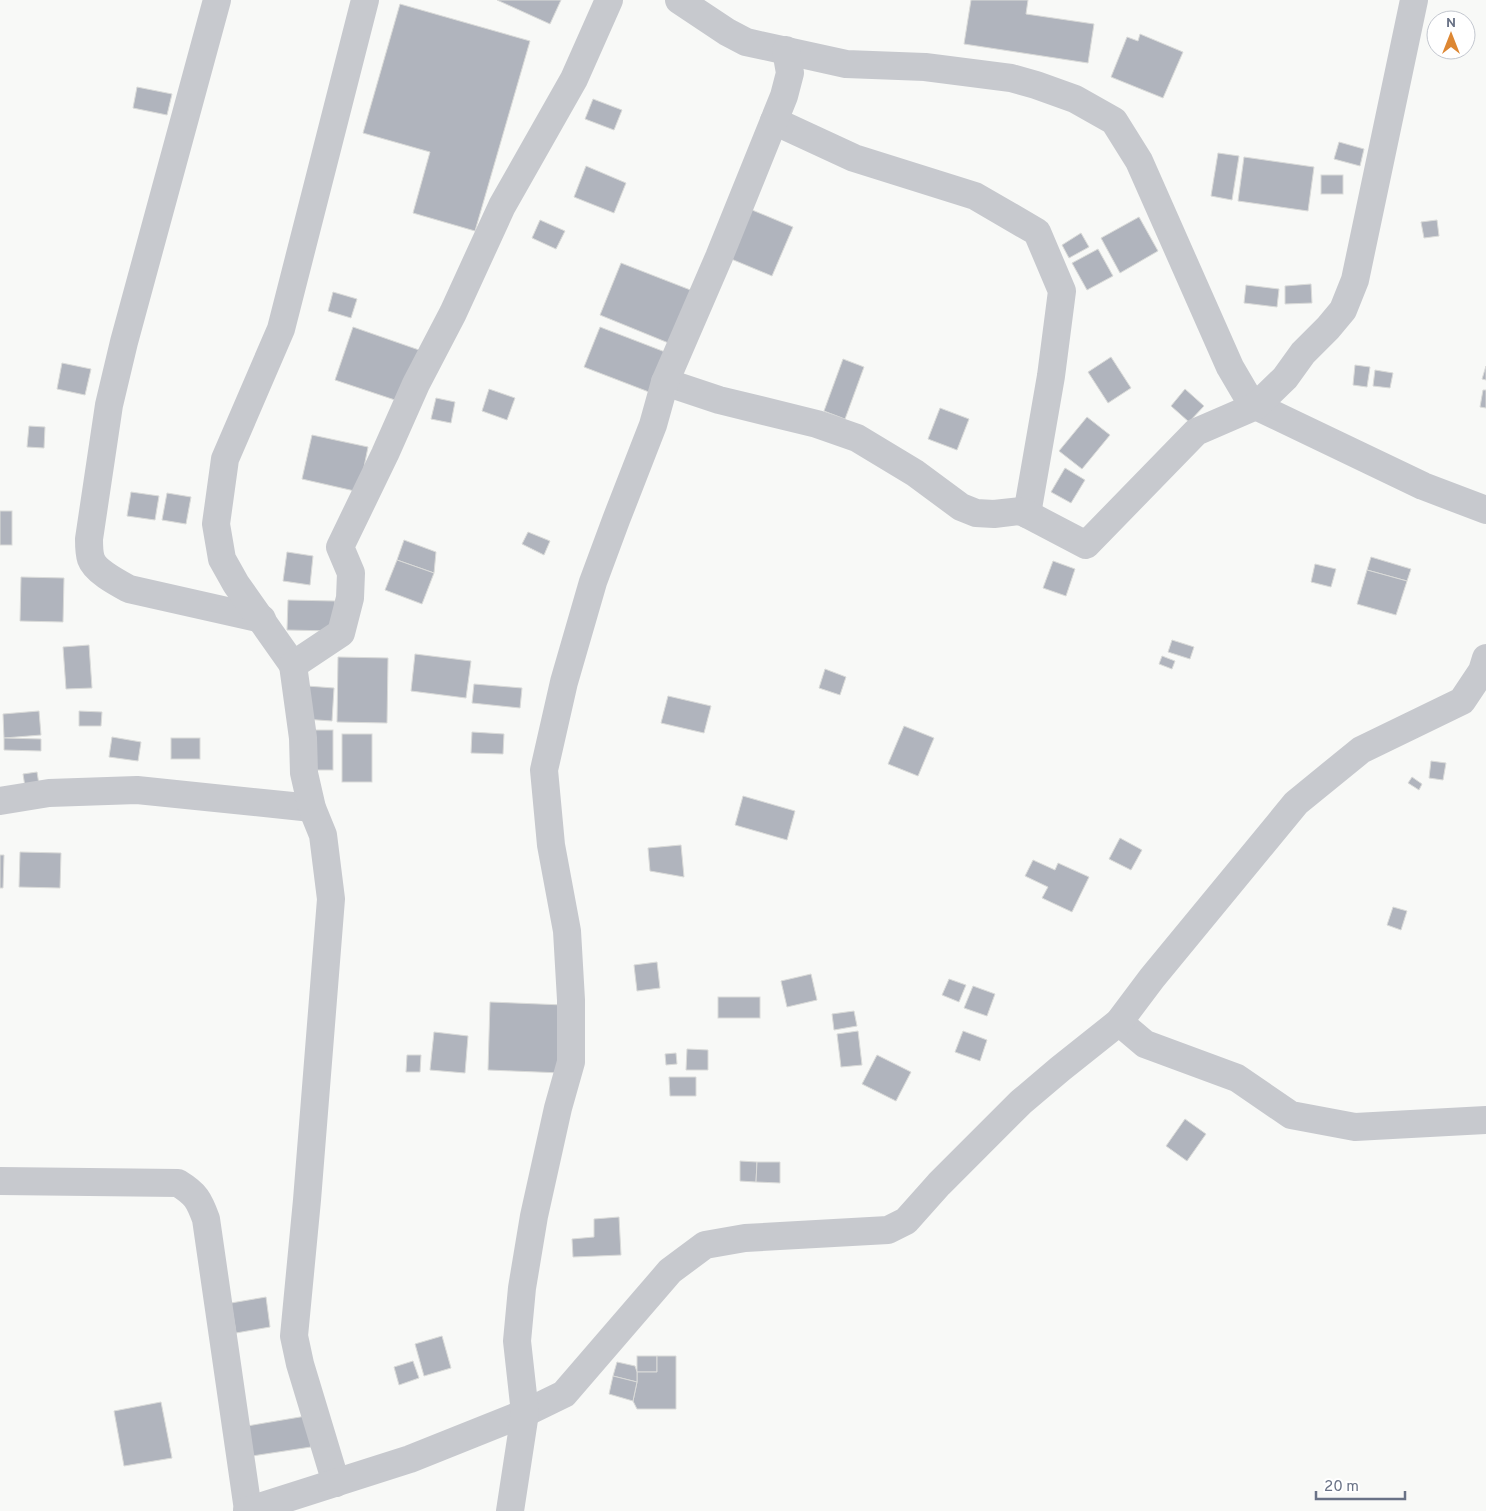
<svg xmlns="http://www.w3.org/2000/svg" width="1486" height="1511" font-family="Overpass,sans-serif">
<style>
.building{fill:#b0b4bd;stroke:#dadbd9}
.lines{fill:none;stroke-linecap:round;stroke-linejoin:round}
.minor{stroke:#c7c9ce;stroke-width:28}
</style>
<rect width="100%" height="100%" fill="#f8f9f7"/>
<g class="building">
<path d="M497,0H561L550,24Z"/>
<path d="M971,0H1028L1026,14L1094,24L1088,63L964,44Z"/>
<path d="M400,4L530,41L475,231L413,213L430,152L363,133Z"/>
<path d="M1140,34L1183,52L1163,98L1111,77L1127,37L1138,41Z"/>
<path d="M137,87L172,94L167,115L133,108Z"/>
<path d="M593,99L622,110L614,130L585,119Z"/>
<path d="M1339,142L1364,149L1360,166L1334,159Z"/>
<path d="M1218,153L1239,156L1232,200L1211,196Z"/>
<path d="M1244,157L1314,167L1308,211L1238,201Z"/>
<path d="M586,166L626,183L614,213L574,197Z"/>
<rect x="1321" y="175" width="22" height="19"/>
<path d="M745,207L793,227L772,276L724,256Z"/>
<path d="M1139,217L1158,251L1120,273L1101,238Z"/>
<path d="M540,220L565,231L556,249L532,238Z"/>
<path d="M1437,220L1439,236L1424,238L1421,222Z"/>
<path d="M1081,233L1089,247L1069,258L1062,245Z"/>
<path d="M1098,249L1113,276L1087,290L1072,263Z"/>
<path d="M621,263L693,291L671,344L600,315Z"/>
<path d="M1311,284L1312,303L1285,304V286Z"/>
<path d="M1246,285L1279,289L1277,307L1244,303Z"/>
<path d="M333,292L357,299L351,318L328,311Z"/>
<path d="M353,327L419,350L401,402L335,380Z"/>
<path d="M600,327L665,352L649,392L584,367Z"/>
<path d="M1111,357L1131,388L1108,403L1088,372Z"/>
<path d="M843,359L864,367L845,419L824,411Z"/>
<path d="M62,363L91,369L85,395L57,389Z"/>
<path d="M1355,365L1370,367L1367,387L1353,385Z"/>
<path d="M1486,366V380L1482,379Z"/>
<path d="M1375,370L1393,373L1390,388L1373,386Z"/>
<path d="M489,389L515,398L507,420L482,411Z"/>
<path d="M1185,389L1204,406L1189,422L1171,406Z"/>
<path d="M1483,390H1486V408L1480,407Z"/>
<path d="M436,398L455,402L451,423L431,419Z"/>
<path d="M940,408L969,419L957,450L928,439Z"/>
<path d="M1087,417L1110,435L1082,469L1059,451Z"/>
<path d="M29,426L45,427L44,448L27,447Z"/>
<path d="M312,435L368,447L359,492L302,479Z"/>
<path d="M1065,468L1085,480L1071,503L1051,492Z"/>
<path d="M131,492L159,496L155,520L127,516Z"/>
<path d="M167,493L191,497L186,524L162,520Z"/>
<rect x="0" y="511" width="12" height="34"/>
<path d="M528,532L550,541L544,555L522,544Z"/>
<path d="M404,540L436,552L434,573L397,560Z"/>
<path d="M287,552L313,556L310,585L283,581Z"/>
<path d="M1371,557L1411,569L1407,581L1367,570Z"/>
<path d="M397,560L434,573L422,604L385,590Z"/>
<path d="M1053,561L1075,569L1066,596L1043,588Z"/>
<path d="M1315,564L1336,569L1331,587L1311,582Z"/>
<path d="M1367,570L1407,581L1396,615L1357,604Z"/>
<path d="M21,577L64,578L63,622L20,621Z"/>
<path d="M288,600L335,601L334,631L287,630Z"/>
<path d="M1172,640L1194,647L1190,659L1168,652Z"/>
<path d="M89,645L92,688L66,689L63,647Z"/>
<path d="M415,654L471,661L466,698L411,691Z"/>
<path d="M1162,656L1175,661L1172,669L1159,664Z"/>
<path d="M338,657L388,658L387,723L337,722Z"/>
<path d="M825,669L846,677L840,695L819,688Z"/>
<path d="M474,684L522,688L520,708L472,703Z"/>
<path d="M307,686L334,688L332,721L304,719Z"/>
<path d="M668,696L711,706L704,733L661,723Z"/>
<path d="M39,711L41,735L4,738L3,714Z"/>
<path d="M79,711L102,712L101,726H79Z"/>
<path d="M904,726L934,738L918,776L888,764Z"/>
<rect x="309" y="730" width="24" height="40"/>
<path d="M472,732L504,734L503,754L471,753Z"/>
<rect x="342" y="734" width="30" height="48"/>
<path d="M112,737L141,742L138,761L109,757Z"/>
<path d="M4,738L41,739V751L4,750Z"/>
<rect x="171" y="738" width="29" height="21"/>
<path d="M1431,761L1446,763L1443,780L1429,778Z"/>
<path d="M37,772L40,791L26,793L23,774Z"/>
<path d="M1412,777L1422,784L1419,790L1408,783Z"/>
<path d="M743,796L795,811L787,840L735,825Z"/>
<path d="M1120,838L1142,850L1131,870L1109,859Z"/>
<path d="M681,845L684,877L650,871L648,848Z"/>
<path d="M20,852L61,853L60,888L19,887Z"/>
<path d="M0,855H4L3,888H0Z"/>
<path d="M1033,860L1055,870L1058,863L1089,877L1072,912L1042,898L1048,887L1025,876Z"/>
<path d="M1393,907L1407,911L1401,930L1387,925Z"/>
<path d="M657,962L660,988L637,991L634,965Z"/>
<path d="M811,974L817,1000L787,1007L781,981Z"/>
<path d="M949,979L966,985L959,1002L942,995Z"/>
<path d="M973,986L995,994L987,1016L964,1008Z"/>
<rect x="718" y="997" width="42" height="21"/>
<path d="M490,1002L564,1005L562,1073L488,1070Z"/>
<path d="M854,1011L857,1026L834,1030L832,1014Z"/>
<path d="M858,1031L862,1065L841,1067L837,1034Z"/>
<path d="M963,1031L987,1040L980,1061L955,1052Z"/>
<path d="M434,1032L468,1036L465,1073L430,1070Z"/>
<path d="M687,1049L708,1050V1070H686Z"/>
<path d="M676,1053L677,1064L666,1065L665,1054Z"/>
<path d="M407,1055H421L420,1072H406Z"/>
<path d="M877,1055L911,1072L896,1101L862,1084Z"/>
<path d="M669,1077H696V1096H670Z"/>
<path d="M1185,1119L1206,1134L1187,1161L1166,1146Z"/>
<path d="M740,1161L757,1162L756,1182L740,1181Z"/>
<path d="M757,1162H780V1183L756,1182Z"/>
<path d="M619,1217L621,1255L573,1257L572,1239L594,1237V1219Z"/>
<path d="M266,1297L270,1327L236,1333L231,1303Z"/>
<path d="M442,1336L451,1368L424,1376L415,1344Z"/>
<rect x="637" y="1356" width="20" height="16"/>
<path d="M657,1356H676V1409H637L633,1401L637,1382V1372H657Z"/>
<path d="M413,1361L419,1378L399,1385L394,1367Z"/>
<path d="M617,1362L635,1366L637,1372V1382L613,1376Z"/>
<path d="M613,1376L637,1382L633,1401L609,1394Z"/>
<path d="M161,1402L172,1458L124,1466L114,1411Z"/>
<path d="M306,1416L311,1447L252,1456L247,1426Z"/>
</g>
<g class="lines">
<g class="minor">
<path d="M217,0L124,342L109,405L89,539C89,546 89,553 91,559C95,571 118,583 129,589L262,619"/>
<path d="M679,0L727,32L746,42L846,64L925,67L1011,78L1036,85L1075,99L1114,121L1139,161L1230,367L1247,396L1256,406L1423,486L1486,510"/>
<path d="M774,121L854,158L975,196L1037,232L1062,291L1051,376L1027,514"/>
<path d="M665,382L719,400L817,424L857,438L915,473L961,507L976,513L994,514L1020,511L1027,514L1086,545L1196,432L1256,406L1285,378L1303,353L1328,328L1343,310L1355,280L1414,0"/>
<path d="M293,665L236,584L222,559L216,524L225,459L281,329L365,0"/>
<path d="M0,801L49,793L137,790L312,808"/>
<path d="M1119,1022L1145,1044L1237,1078L1291,1115L1355,1127L1486,1120"/>
<path d="M0,1181L178,1183C196,1194 199,1200 206,1219L248,1510"/>
<path d="M336,1483L300,1364L294,1336L307,1200L331,899L323,835L312,808L304,773L303,738L293,665L341,633L350,598L351,573L340,547L385,454L416,384L453,313L502,206L574,79L609,0"/>
<path d="M247,1511L410,1459L525,1413L564,1394L670,1271L705,1245L745,1238L888,1230L906,1221L939,1184L1021,1102L1060,1069L1119,1022L1152,978L1296,803L1361,750L1462,701L1482,671L1486,658"/>
<path d="M510,1511L525,1413L517,1341L522,1288L534,1216L558,1108L571,1062V1000L567,931L551,845L544,770L564,682L593,582L616,520L653,425L665,382L719,257L784,96L790,73L786,50"/>
</g>
</g>
<g transform="translate(1451 35)"><circle r="24" fill="#ffffff" stroke="#c3c7cf"/>
<path d="M0-4L9 19L0 12L-9 19Z" fill="#dd8733"/>
<text y="-8" font-size="14" font-weight="bold" text-anchor="middle" fill="#697286">N</text>
</g>
<path d="M1316 1491v8h89v-8" fill="none" stroke="#697286" stroke-width="2.5"/>
<text x="1324" y="1491" font-size="15" fill="#697286" stroke="#ffffff" stroke-width="4" paint-order="stroke">20 m</text>
</svg>
